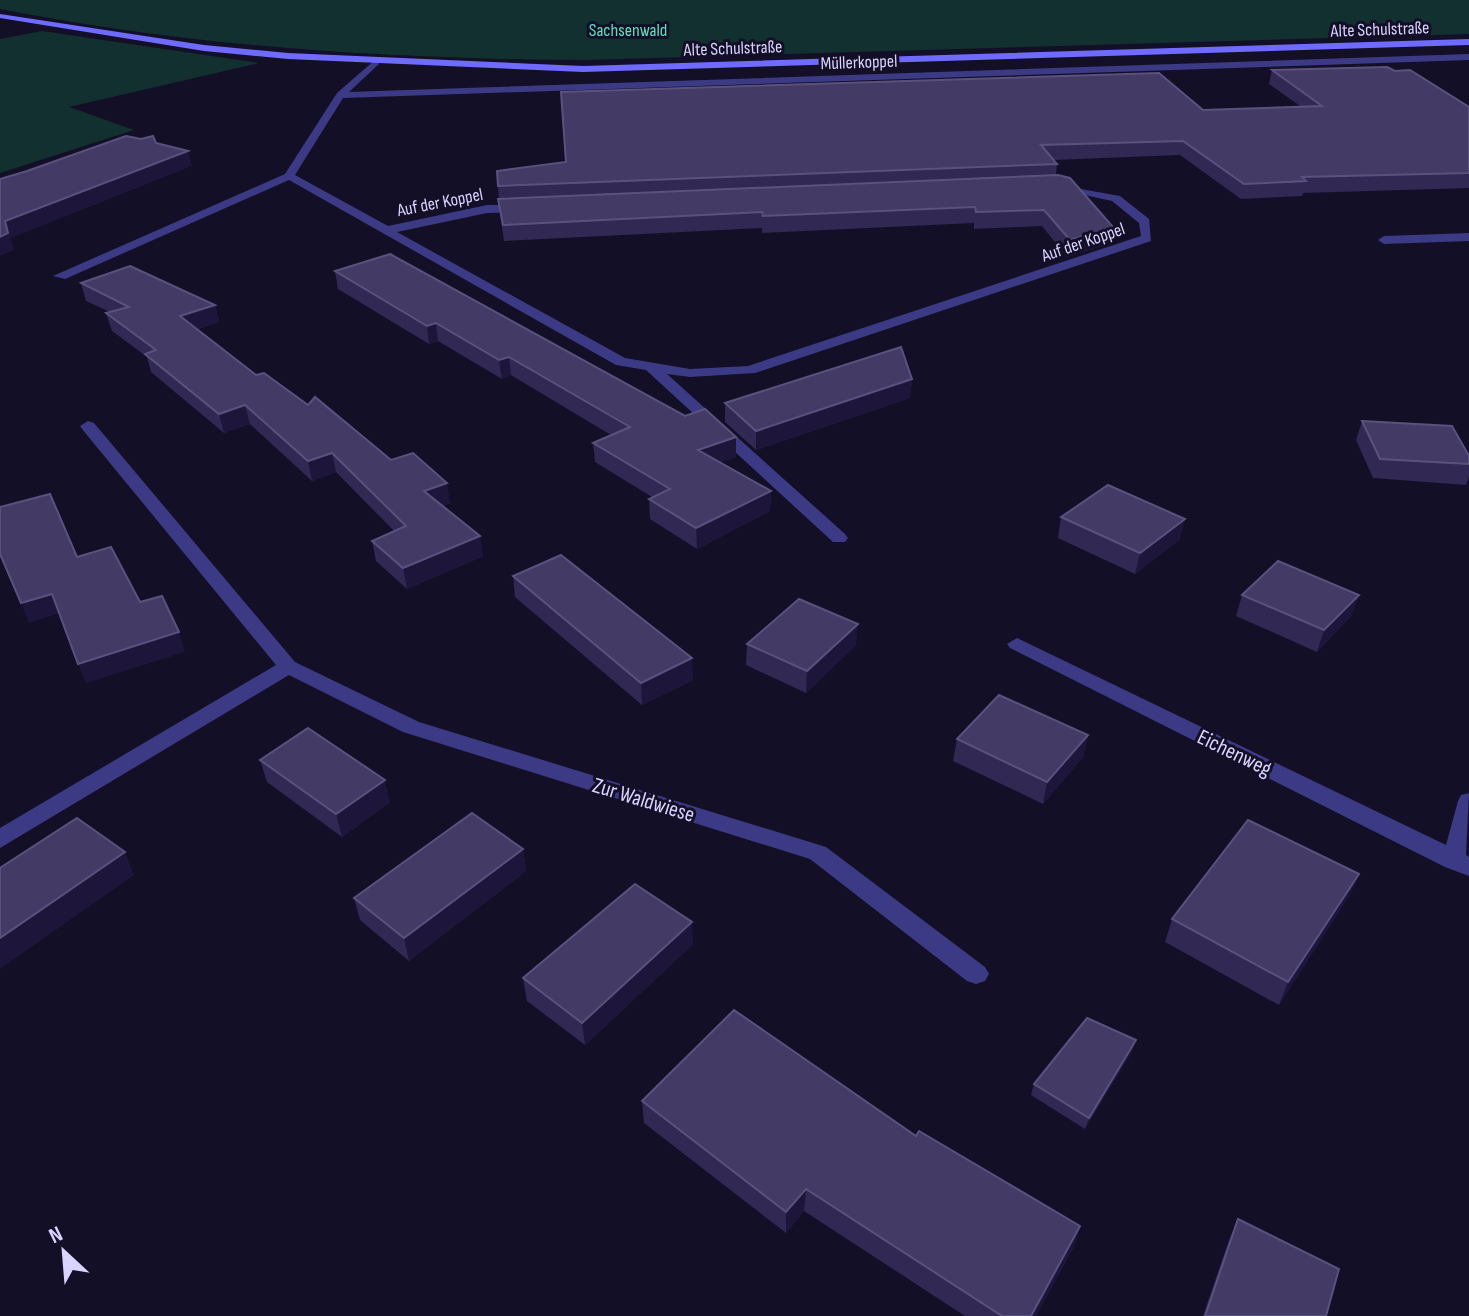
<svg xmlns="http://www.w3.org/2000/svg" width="1469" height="1316" font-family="'Sofia Sans Condensed',sans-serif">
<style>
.green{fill:#12302f}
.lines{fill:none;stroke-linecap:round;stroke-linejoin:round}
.street{fill:#3d3a85;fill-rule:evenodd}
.secondary{fill:#6f6bff;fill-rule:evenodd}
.wall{fill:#312854}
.shaded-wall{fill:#1d163a}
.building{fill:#433a66;stroke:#5a527e;stroke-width:2}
.labels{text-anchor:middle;stroke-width:6;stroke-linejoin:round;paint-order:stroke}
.far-street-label{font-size:18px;fill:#d9d4ff;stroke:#130f26}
.far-park-label{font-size:18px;fill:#5fe0c0;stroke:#130f26}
.street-label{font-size:22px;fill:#d9d4ff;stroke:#130f26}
</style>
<rect width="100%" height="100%" fill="#130f26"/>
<g class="green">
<path d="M0,0H1469V34L586,60C388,59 194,47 0,9Z"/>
<path d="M42,31L259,63L69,107L134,130L0,173V39Z"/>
</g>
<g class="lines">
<g class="street">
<path d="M1469,54V60L343,98L295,175L388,226L487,205H530V211L526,212L487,213L397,232L625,358L690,369L748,366L1141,236L1139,223L1112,201L1053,188V184L1120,196L1149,219L1151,241L755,373L690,377L667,374L845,534L848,538L845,542H833L646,370L616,365L289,180L65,279L53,276L285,174L337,93L376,59L379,64L349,92Z"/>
<path d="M1469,233V241L1384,244L1378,240L1384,236Z"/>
<path d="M88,421L94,423L295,662L419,722L826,847L985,967L989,974L985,981L976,984L967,981L810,859L403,732L289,675L0,848V828L276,665L82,429L80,426Z"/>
<path d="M1017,638L1446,845L1458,801L1461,795L1469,793L1466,855L1469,857V876L1445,867L1010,648L1007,644Z"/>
</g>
<path class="secondary" d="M0,14L204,45L288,53L583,66L1469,39V45L583,72L288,59L204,51L0,18Z"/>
</g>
<g class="wall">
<path d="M1272,70L1395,71L1469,107V188L1303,193L1302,196L1241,199L1180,155L1053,160L1057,164L1056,175L1110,243L1067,257L1042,226L974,229V223L762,233V228L504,241L500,215L498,186L1203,110L1300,106L1269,84Z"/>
<path d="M335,271L736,437V457L720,462L771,491L770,511L697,549L650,519L649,499L652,497L595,462L593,443L611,435L511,375L502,379L438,341L429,344L338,289Z"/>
<path d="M81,283L215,305L219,322L198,329L256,375L308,405L391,460L450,503L443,506L480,536L483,556L407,589L376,561L372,541L394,531L336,472L312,481L250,424L224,433L151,372L147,357L112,331L106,313L110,312L86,301Z"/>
<path d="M912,379L910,398L756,450L725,422V403Z"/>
<path d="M1362,421L1469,456V477L1466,485L1373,478L1356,440Z"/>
<path d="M1061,517L1180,539L1135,574L1058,538Z"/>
<path d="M513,576L693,680L642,705L515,597Z"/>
<path d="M1242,595H1359L1351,616L1317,652L1236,616Z"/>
<path d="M747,644L856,645L806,693L746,665Z"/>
<path d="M1088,735L1083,757L1043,804L953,761L957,739Z"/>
<path d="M260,760L390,802L342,837L267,782Z"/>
<path d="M523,849L526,871L409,961L360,920L354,898Z"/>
<path d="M1359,874L1349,896L1279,1005L1165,942L1172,919Z"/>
<path d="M693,944L585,1045L527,1001L523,978Z"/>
<path d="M1136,1040L1132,1051L1085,1129L1031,1095L1034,1084Z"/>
<path d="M642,1101L916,1136L1080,1226L1073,1248L1036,1316H965L804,1211L786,1233L644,1123Z"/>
<path d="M1238,1219L1326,1316H1203L1229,1240Z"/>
</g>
<g class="shaded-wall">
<path d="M188,151L192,166L11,238L14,250L0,256V237L5,221Z"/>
<path d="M1113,227L1110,243L1067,257L1070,240Z"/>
<path d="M215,305L219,322L185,333L180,316Z"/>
<path d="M436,323L438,341L429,344L427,326Z"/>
<path d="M509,357L511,375L502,379L499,360Z"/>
<path d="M912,379L910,398L756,450V431Z"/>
<path d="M245,405L250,424L224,433L219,414Z"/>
<path d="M736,437V457L699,470L698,450Z"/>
<path d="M332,453L336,472L312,481L308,461Z"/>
<path d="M447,483L450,503L428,511L424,491Z"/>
<path d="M771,491L770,511L697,549L696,528Z"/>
<path d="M1185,519L1180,539L1135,574L1140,553Z"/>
<path d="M480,536L483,556L407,589L403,568Z"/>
<path d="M52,594L60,613L29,623L21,603Z"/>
<path d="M1359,595L1351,616L1317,652L1324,630Z"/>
<path d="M858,624L856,645L806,693L807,671Z"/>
<path d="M179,632L185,652L86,683L78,664Z"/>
<path d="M692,658L693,680L642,705L641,683Z"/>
<path d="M1088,735L1083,757L1043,804L1047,782Z"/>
<path d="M385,780L390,802L342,837L336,814Z"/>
<path d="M523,849L526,871L409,961L404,938Z"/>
<path d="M125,852L134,875L0,969V938Z"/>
<path d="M1359,874L1349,896L1279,1005L1288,982Z"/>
<path d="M692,922L693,944L585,1045L582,1023Z"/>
<path d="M1136,1040L1132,1051L1085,1129L1089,1118Z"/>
<path d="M806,1189L804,1211L786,1233V1212Z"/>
<path d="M1080,1226L1073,1248L1036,1316H1031Z"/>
</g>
<g class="building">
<path d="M1387,67L1395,71L1410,70L1469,107V173L1302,177L1306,181L1244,184L1183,141L1041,145L1057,164L498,186L497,171L566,162L561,92L1159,73L1203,110L1322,106L1272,70Z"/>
<path d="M126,136L141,139L153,136L156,143L188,151L5,221L8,233L0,237V179L27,171Z"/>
<path d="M1058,175L1070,178L1113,227L1070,240L1044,210L976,212L975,207L763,216L762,212L503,225L498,199Z"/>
<path d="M390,254L685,416L705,409L736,437L698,450L771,491L696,528L649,499L670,489L593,443L630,427L509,357L499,360L436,323L427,326L335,271Z"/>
<path d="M130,266L215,305L180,316L256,375L264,373L308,405L315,397L391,460L413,453L447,483L424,491L480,536L403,568L372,541L406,526L332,453L308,461L245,405L219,414L145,354L156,350L106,313L129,307L81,283Z"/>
<path d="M901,347L912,379L756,431L725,403Z"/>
<path d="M1362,421L1452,426L1469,456V464L1380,459Z"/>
<path d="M1108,485L1185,519L1140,553L1061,517Z"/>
<path d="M50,494L77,557L111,547L140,602L162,596L179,632L78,664L52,594L21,603L0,554V507Z"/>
<path d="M561,555L692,658L641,683L513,576Z"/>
<path d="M1278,561L1359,595L1324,630L1242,595Z"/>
<path d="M799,599L858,624L807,671L747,644Z"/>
<path d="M999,695L1088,735L1047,782L957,739Z"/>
<path d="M308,728L385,780L336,814L260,760Z"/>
<path d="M472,813L523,849L404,938L354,898Z"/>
<path d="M77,818L125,852L0,938V868Z"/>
<path d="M1248,820L1359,874L1288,982L1172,919Z"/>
<path d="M635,884L692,922L582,1023L523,978Z"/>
<path d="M734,1010L916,1136L919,1131L1080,1226L1031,1316H1002L806,1189L786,1212L642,1101Z"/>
<path d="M1087,1018L1136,1040L1089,1118L1034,1084Z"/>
<path d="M1238,1219L1339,1269L1326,1316H1205Z"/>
</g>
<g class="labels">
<g class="far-street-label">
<text transform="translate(1380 29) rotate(-2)" y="6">Alte Schulstraße</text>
<text transform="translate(733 48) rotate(-2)" y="6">Alte Schulstraße</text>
<text transform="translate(859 62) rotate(-2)" y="6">Müllerkoppel</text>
<text transform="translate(440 202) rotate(-11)" y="6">Auf der Koppel</text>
<text transform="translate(1083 242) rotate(-19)" y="6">Auf der Koppel</text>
</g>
<g class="far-park-label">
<text x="628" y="36">Sachsenwald</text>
</g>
<g class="street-label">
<text transform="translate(1235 752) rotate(26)" y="8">Eichenweg</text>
<text transform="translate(644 799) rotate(17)" y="8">Zur Waldwiese</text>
</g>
</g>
<g transform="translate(64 1252) rotate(334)" stroke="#130f26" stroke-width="6" paint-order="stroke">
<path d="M0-6L14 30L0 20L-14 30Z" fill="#d9d4ff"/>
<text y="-12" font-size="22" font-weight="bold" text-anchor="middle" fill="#d9d4ff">N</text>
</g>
</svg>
